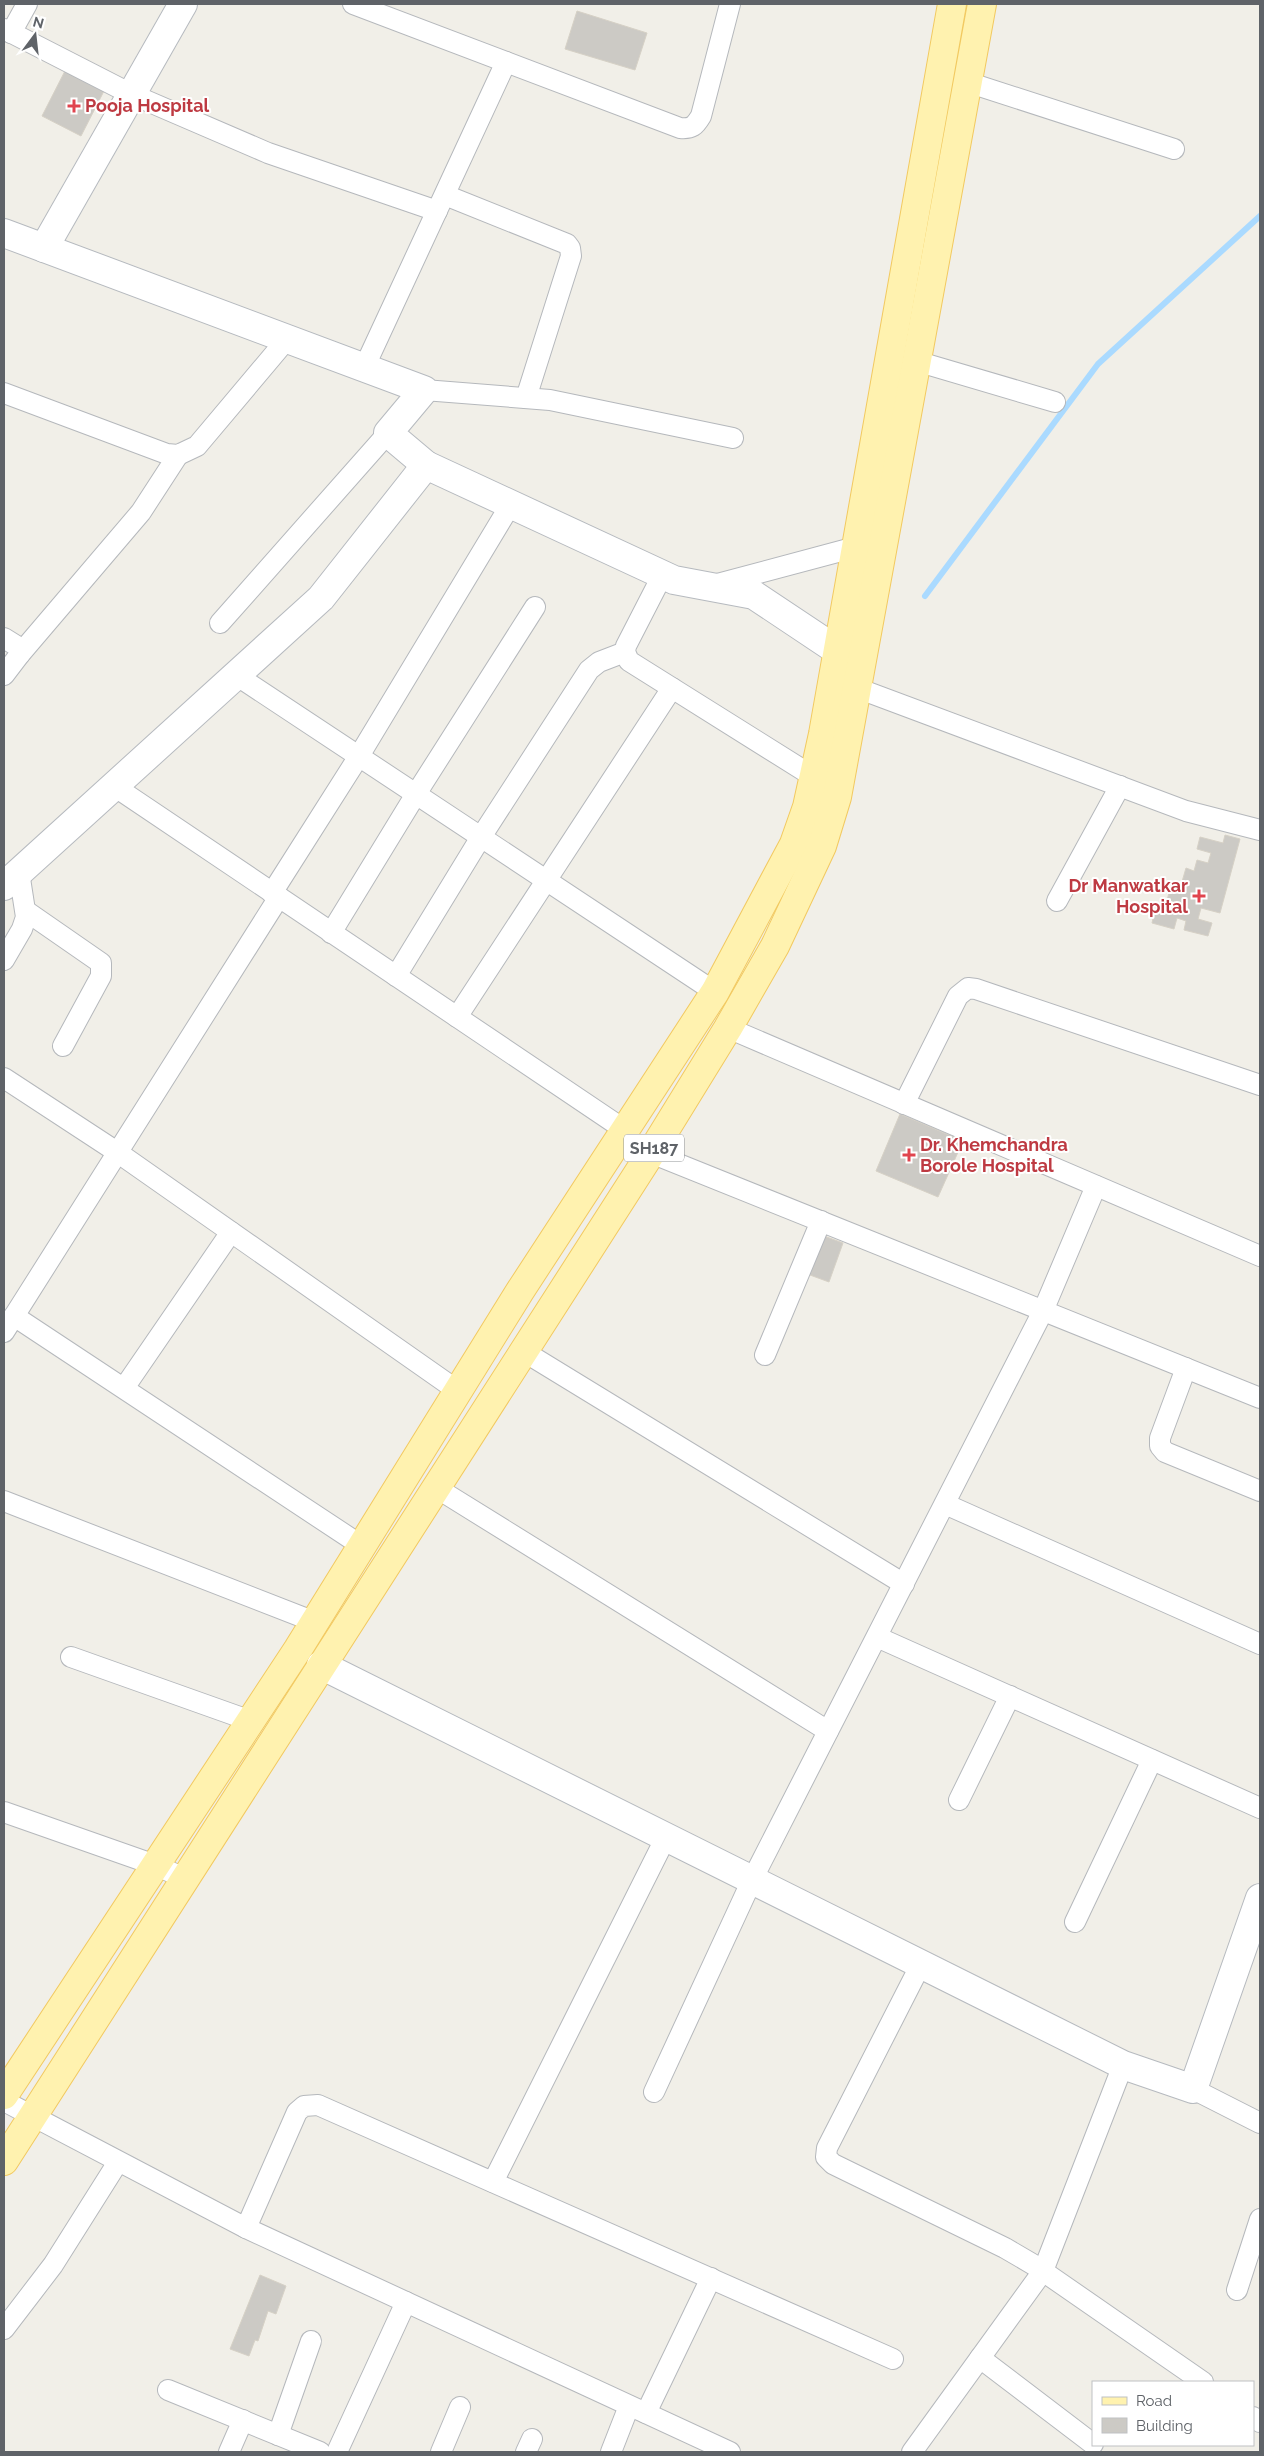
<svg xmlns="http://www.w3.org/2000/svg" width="1264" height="2456" font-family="Raleway,sans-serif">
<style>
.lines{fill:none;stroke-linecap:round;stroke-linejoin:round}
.stream{stroke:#aadaff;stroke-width:6}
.building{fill:#cccac5;stroke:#d6d1c6}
.street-casing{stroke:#b5b8bc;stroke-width:22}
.secondary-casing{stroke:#b6babf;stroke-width:30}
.primary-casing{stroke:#f2c960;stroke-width:30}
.street{stroke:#fff;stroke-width:20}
.secondary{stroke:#fff;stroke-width:28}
.primary{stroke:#fff2af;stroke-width:28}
.health-dot{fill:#e0444e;stroke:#fff;stroke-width:2}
.labels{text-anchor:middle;stroke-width:4;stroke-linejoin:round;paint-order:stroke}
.shield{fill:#fff;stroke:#8f9295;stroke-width:1}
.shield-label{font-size:16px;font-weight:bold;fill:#5f6368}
.health-label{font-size:18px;font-weight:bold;fill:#be3a42;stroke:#fff;text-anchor:start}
</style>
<rect width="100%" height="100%" fill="#f1efe8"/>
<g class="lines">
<path class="stream" d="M925,596L1098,364L1260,216"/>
</g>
<g class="building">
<path d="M577,11L647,33L635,70L565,49Z"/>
<path d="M67,67L106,87L81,136L42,116Z"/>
<path d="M1225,835L1240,839L1220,913L1201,908L1198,919L1212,923L1208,936L1184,930L1186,921L1177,918L1174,929L1152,923L1156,906L1165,908L1170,889L1179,892L1186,868L1194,871L1197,860L1208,863L1211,853L1197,849L1200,837L1223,843Z"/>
<path d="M900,1114L963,1141L938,1197L876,1171Z"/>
<path d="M824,1236L843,1243L829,1282L810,1275Z"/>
<path d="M260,2275L286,2286L276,2314L268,2311L258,2341L255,2340L249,2356L230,2349Z"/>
</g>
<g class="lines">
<defs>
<g id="street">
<path d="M353,4L680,128C692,129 695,126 701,116L730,4"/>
<path d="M4,29L131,94L268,153L437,211"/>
<path d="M11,33L27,4"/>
<path d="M967,82L1174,149"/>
<path d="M445,195L567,244L570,248L571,256L526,398"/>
<path d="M916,361L1055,402"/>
<path d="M364,368L506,62"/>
<path d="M424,390L550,400L733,438"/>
<path d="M4,393L167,454L178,455L197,446L287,339"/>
<path d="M663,574L626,646L625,652L629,661L814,777"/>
<path d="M714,585L856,547"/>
<path d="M220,623L388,433"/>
<path d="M4,638L20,648V654L4,675"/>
<path d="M20,654L141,512L178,455"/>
<path d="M236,675L715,992"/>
<path d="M857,688L1186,811L1260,830"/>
<path d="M114,786L625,1130"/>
<path d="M272,893L359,756L511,504"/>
<path d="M1057,901L1120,786"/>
<path d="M26,911L101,963V976L63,1046"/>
<path d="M331,933L416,794L535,607"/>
<path d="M4,960L22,929L26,917L19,872"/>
<path d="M396,976L481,837L589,670L599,662L625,652"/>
<path d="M457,1017L672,688"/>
<path d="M728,1028L1260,1256"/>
<path d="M4,1078L117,1152L458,1391"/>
<path d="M904,1104L958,996L968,988L976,989L1260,1085"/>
<path d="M651,1153L1260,1398"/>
<path d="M14,1316L362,1546"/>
<path d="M4,1332L279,897"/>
<path d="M523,1351L904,1584"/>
<path d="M765,1355L821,1221"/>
<path d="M1186,1368L1160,1438V1446L1165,1452L1260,1491"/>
<path d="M124,1388L231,1232"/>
<path d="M435,1487L828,1731"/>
<path d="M4,1501L315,1622"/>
<path d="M945,1504L1260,1644"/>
<path d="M877,1637L1260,1808"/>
<path d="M71,1657L251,1721"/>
<path d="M959,1800L1010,1696"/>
<path d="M4,1812L155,1865L184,1878"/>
<path d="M1075,1922L1152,1760"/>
<path d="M921,1964L827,2148L826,2157L833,2164L1005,2248L1034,2265L1203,2382"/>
<path d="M1193,2089L1260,2123"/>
<path d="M654,2092L752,1880L1043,1311L1096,1186"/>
<path d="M4,2101L246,2228L730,2452"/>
<path d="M493,2182L666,1837"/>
<path d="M246,2228L297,2112L304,2106L318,2105L893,2359"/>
<path d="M1237,2290L1260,2219"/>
<path d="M4,2329L53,2265L118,2162"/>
<path d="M980,2358L1093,2444"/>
<path d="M168,2390L320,2452"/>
<path d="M646,2413L711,2278"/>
<path d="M1253,2417L1260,2422"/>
<path d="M278,2435L311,2341"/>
<path d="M229,2452L243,2420"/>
<path d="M337,2452L406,2302"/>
<path d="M441,2452L460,2407"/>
<path d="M526,2452L532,2439"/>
<path d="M611,2452L629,2406"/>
<path d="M912,2452L1043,2271L1123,2065"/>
</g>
<g id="secondary">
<path d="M4,233L424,390L388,433L426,465"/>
<path d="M44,248L183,4"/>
<path d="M4,886L321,598L426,465L674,580L754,595L838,651"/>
<path d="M321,1665L1123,2065L1193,2089L1260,1898"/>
</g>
<g id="primary">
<path d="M4,2095L298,1649L520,1291L715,992L794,844L807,807L823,734L952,4"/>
<path d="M4,2161L651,1153L728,1028L775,946L822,846L837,797L982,4"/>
</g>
</defs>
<use href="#street" class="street-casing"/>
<use href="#secondary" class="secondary-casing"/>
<use href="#primary" class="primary-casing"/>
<use href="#street" class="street"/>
<use href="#secondary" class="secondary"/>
<use href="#primary" class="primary"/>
</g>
<g class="health-dot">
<path d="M71.5 98.5h5v5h5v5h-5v5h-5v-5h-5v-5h5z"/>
<path d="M1196.5 888.5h5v5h5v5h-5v5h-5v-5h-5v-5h5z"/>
<path d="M906.5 1147.5h5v5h5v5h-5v5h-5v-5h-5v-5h5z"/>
</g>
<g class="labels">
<rect class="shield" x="624" y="1134.5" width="60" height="27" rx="4"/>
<g class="shield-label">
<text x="654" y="1154">SH187</text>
</g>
<g class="health-label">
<text x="85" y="112">Pooja Hospital</text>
<text x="1188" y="892" text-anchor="end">Dr Manwatkar<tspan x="1188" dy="21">Hospital</tspan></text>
<text x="920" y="1151">Dr. Khemchandra<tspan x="920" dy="21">Borole Hospital</tspan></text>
</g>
</g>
<rect width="1264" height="2456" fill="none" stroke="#5f6368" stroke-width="10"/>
<rect x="1092" y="2381" width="162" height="65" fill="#ffffff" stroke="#bfc1c3"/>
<rect x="1102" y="2397" width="25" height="8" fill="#fff2af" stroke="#bfc1c3"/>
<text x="1136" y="2406" font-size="15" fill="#5f6368">Road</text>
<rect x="1102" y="2418" width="25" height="15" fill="#cccac5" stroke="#bfc1c3"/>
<text x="1136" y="2431" font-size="15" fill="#5f6368">Building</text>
<g transform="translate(35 35) rotate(15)" stroke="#ffffff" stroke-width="4" paint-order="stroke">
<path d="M0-4L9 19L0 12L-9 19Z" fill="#5f6368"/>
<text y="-8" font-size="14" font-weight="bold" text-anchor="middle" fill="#5f6368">N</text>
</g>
</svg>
